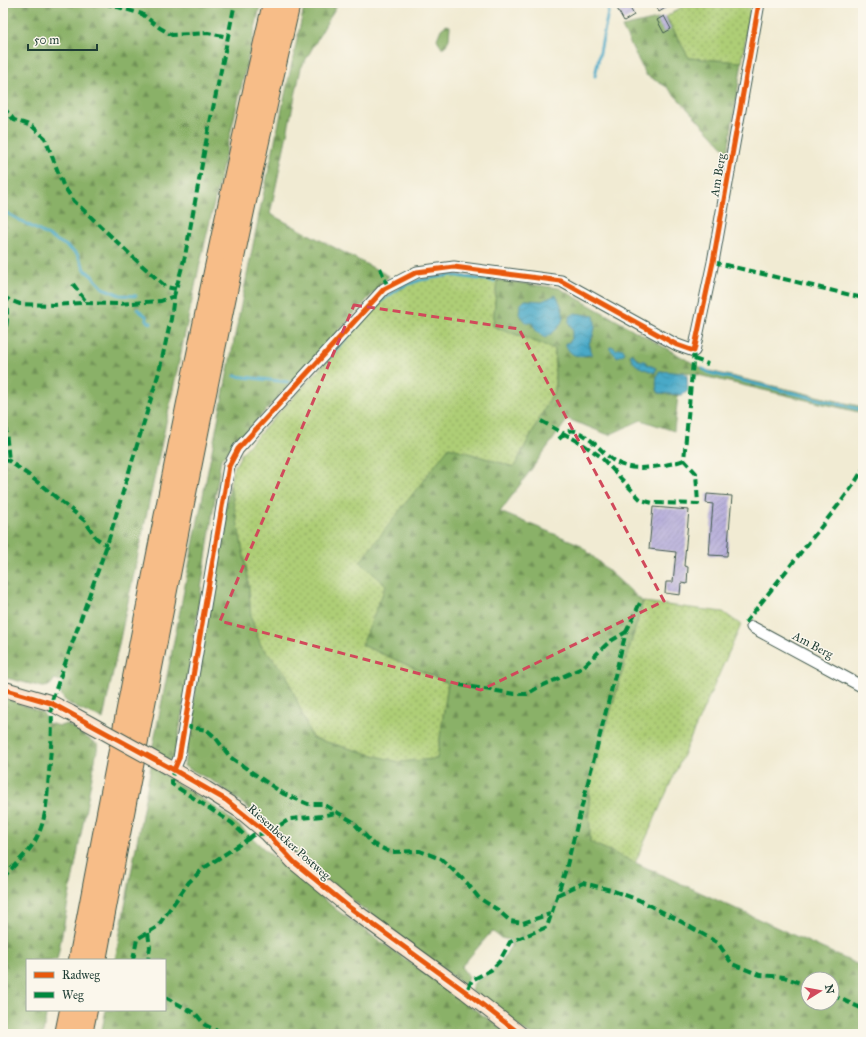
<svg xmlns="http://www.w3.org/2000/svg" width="866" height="1037" font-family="'IM FELL Great Primer',serif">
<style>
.grass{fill:url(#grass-dots);stroke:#668655}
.forest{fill:url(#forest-firs);stroke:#54774e;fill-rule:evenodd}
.water{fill:url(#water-waves);stroke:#34737e}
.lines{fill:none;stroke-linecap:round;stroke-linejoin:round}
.stream{stroke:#48a9c7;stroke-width:3}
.building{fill:url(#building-hatch)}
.street-casing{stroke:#3e574c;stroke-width:13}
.secondary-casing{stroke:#3e574c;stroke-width:17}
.highway-casing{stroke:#3e574c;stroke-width:22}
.street{stroke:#fff;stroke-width:11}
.secondary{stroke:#fce5cf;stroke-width:15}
.highway{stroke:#f7bd88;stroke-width:20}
.secondary-bridge-casing{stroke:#3e574c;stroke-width:17;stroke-linecap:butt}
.secondary-bridge{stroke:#fce5cf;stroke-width:15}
.quiet{stroke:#00873e;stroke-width:4;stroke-dasharray:8 4;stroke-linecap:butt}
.cycleway-casing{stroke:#fbf7ec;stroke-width:8}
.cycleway{stroke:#e8590c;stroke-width:5}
.marked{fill:none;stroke:#d1495b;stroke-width:3;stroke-dasharray:8 5;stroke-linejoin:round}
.labels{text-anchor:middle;stroke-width:3;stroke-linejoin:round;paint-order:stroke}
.street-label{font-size:12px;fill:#1f3d34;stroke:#fbf7ec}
</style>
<defs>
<pattern id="grass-dots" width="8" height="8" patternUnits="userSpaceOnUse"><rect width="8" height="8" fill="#aece76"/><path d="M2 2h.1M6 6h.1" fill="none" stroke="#8da862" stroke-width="1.8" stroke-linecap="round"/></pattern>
<pattern id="forest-firs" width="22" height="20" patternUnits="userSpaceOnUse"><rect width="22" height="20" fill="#8ab167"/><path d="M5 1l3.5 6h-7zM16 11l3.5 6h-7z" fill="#709156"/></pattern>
<pattern id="water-waves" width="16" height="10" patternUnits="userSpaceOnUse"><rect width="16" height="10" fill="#48a9c7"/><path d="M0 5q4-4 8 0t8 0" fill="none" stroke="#3b8ba2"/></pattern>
<pattern id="building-hatch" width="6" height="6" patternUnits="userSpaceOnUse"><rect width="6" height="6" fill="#b6adda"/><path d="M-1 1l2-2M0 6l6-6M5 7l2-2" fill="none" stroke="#938eb2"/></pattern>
</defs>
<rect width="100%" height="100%" fill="#fbf7ec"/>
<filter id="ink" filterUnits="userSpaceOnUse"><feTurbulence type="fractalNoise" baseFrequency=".025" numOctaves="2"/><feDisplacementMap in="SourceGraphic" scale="8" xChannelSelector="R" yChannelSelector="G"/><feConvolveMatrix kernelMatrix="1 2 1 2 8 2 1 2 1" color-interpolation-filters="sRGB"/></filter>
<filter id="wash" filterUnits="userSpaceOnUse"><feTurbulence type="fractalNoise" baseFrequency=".012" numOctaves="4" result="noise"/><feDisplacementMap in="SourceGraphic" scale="16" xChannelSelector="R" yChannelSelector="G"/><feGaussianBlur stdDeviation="0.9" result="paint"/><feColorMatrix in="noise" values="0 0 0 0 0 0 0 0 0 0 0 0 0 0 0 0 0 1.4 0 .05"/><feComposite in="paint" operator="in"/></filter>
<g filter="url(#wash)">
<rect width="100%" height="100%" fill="#f1ebd3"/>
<g class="grass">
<path d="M683,3H751L742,62L689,58L666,17L683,6Z"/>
<path d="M456,275L497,280L493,326L555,349V389L514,467L449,447L387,585L362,645L448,683L437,759L398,762L312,738L286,674L261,646L251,618L248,577L230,485L232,472L242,453L388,295L419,280Z"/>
<path d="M643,602L723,612L741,625L635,863L590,842L589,784Z"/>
</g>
<g class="forest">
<path d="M3,3H261L198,272L103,719C92,714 66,706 62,696C59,691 62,686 63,681L54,679C52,685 49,687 42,687L3,677Z"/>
<path d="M305,3H338L301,68L270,214L389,276L221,459L176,753L174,757L169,760L152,751L260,210Z"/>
<path d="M666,17L689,58L742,62L728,152L667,87L646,75L622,27Z"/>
<path d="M446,25L450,26L449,39L445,47H441L437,39L441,29Z"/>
<path d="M497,280L559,288L705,370L863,407V413L681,371L680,373L660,371C656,376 655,387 658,393L678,395L674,431L641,420L609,435L568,419L500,512L579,544L643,602L589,784L590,842L863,967V1034H749L736,1030L734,1034H529L471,991L474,983L498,967L511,946L510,940L501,938L492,931L461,967L469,977L464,985L303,863L271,826L216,783L184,766L211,581L230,485L248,577L251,618L261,646L286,674L312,738L398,762L437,759L448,683L362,645L386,585L360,562L449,447L514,467L555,389V349L493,326ZM525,300L542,301L537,332L532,322ZM573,331L594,336L589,343L591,349L565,343L570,342ZM633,354L638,360L645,361L647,364L656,368L655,373C643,368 639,368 631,358ZM808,979H832V1003H808Z"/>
<path d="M3,697L43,713L48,723L60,726L67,724L98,745L57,960H27V1010H47L43,1034H3Z"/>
<path d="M151,766L221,811L245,831L263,848L338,911L509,1034H101L106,1010H165V960H115Z"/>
</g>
<g class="water">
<path d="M556,295C568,317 565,325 545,338L537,332L532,323H527L519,314L520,305L525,300L542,301Z"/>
<path d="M575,313L594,316C597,326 594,335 589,343L592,354C578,358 570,357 565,343L570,342L573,331L569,323V317Z"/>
<path d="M612,346L617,350L619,348L623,349L625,353L622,355L617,357L609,348Z"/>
<path d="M630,354H633L638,360L645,361L647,364L656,368L655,373C644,368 633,368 630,354Z"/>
<path d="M659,371L685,373L687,376L688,391L682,395L659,393C655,388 656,376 659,371Z"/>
</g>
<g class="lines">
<g class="stream">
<path d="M595,76L610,3"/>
<path d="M3,211L65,245L77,254L86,271L92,276L103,288L120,295L136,296"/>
<path d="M137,309L146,316L147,321L151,323"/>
<path d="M324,362L381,301L401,287L420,280L451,275L494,281"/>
<path d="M703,369L710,373L863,410"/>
<path d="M235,376L288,382"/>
</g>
</g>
<g id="blocks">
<g class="building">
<path d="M614,3H627L634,15L624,21Z"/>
<path d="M654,3H674L659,12Z"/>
<path d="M664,16L671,29L664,33L657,20Z"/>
<path d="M707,494L732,496L727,556L709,555L713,504L706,503Z"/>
<path d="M653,507L689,510L684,566L688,567L687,584L681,583L680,595L665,593L666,582H673L676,552L649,549Z"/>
</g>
</g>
</g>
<g filter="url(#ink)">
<use href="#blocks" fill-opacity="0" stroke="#3e574c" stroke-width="1"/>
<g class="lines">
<defs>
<g id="street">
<path d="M752,627L863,687"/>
<path d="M174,770L179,758L229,466L238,449L384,289L417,272L454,267L561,281L677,345L694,351L713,262L759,3"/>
</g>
<g id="secondary">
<path d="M3,689L51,703L70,713"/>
<path d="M168,767L206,789L241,811L267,833L294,862L349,907L466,992L520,1034"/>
</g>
<g id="highway">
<path d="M79,960C140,640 200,320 273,3"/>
<path d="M96,960C157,640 217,320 290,3"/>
<path d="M65,1034L70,1010"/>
<path d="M82,1034L87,1010"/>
</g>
</defs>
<use href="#street" class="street-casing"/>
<use href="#secondary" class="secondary-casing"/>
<use href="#highway" class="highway-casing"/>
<use href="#street" class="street"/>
<use href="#secondary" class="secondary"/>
<use href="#highway" class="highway"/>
<defs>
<path id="secondary-bridge" d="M70,713L168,767"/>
</defs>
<use href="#secondary-bridge" class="secondary-bridge-casing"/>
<use href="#secondary-bridge" class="secondary-bridge"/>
<g class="quiet">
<path d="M104,3L142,14L160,28L172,35L208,33L229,37"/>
<path d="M3,107L14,120L32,126L45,138L63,185L74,201L136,260L166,287L176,289"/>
<path d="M713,262L863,298"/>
<path d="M380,268L388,287"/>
<path d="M73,284L87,303"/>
<path d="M3,296L9,300L20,304L54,305L81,303L118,304L145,302L161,301L174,296"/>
<path d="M3,338C8,324 8,311 5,297"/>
<path d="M694,359L708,364"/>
<path d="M3,401L9,461"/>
<path d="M541,421L581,443L600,456L641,500L653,503L698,504L696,473L684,460L694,351"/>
<path d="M559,439C562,436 565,433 569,431C583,427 603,454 614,461C618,463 622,465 626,466C638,471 671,465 684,460"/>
<path d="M3,459L9,461L30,476L85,521L96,538L107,545"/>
<path d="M745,623L840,503L854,484L863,469"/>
<path d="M626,632L640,603"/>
<path d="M460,685L515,694H527L537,688L582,668L609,642L626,632L566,869L547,927L510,942L499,962L491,970L472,980L466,992"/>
<path d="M184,726L207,730L215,737L230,757L263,780L284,794L308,804H323L352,821L373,844L390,852L420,851L441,859L467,883L479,898L498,910L510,921L523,923L550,914"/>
<path d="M248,839L253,835L267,833L290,819L322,816L336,813"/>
<path d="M3,878C12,867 29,852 35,841C47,820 47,796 49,773C51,749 53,727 51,703L107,545L159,372L171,319L174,296L185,256L207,137L235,3"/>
<path d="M557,895L583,883L611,890L639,900L680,921L718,943L732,964L760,975L784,977L808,986"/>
<path d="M148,933L150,947L148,960"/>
<path d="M133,960L137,939L157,927L189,882L204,868L248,839L232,823L172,784V777L174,770"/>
<path d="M832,995L863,1009"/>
<path d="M165,997L196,1014L205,1025L224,1034"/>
</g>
<defs>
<g id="cycleway">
<path d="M3,689L51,703L174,770L226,800L267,833L294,862L349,907L466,992L520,1034"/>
<path d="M174,770L179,758L229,466L238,449L384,289L417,272L454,267L561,281L677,345L694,351L713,262L759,3"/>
</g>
</defs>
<use href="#cycleway" class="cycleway-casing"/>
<use href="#cycleway" class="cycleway"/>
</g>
</g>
<path class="marked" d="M354,305L519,329L664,601L481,690L220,621Z"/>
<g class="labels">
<g class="street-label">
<text transform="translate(718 175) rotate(-80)" y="4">Am Berg</text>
<text transform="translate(813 645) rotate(28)" y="4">Am Berg</text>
<text transform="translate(289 842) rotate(42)" y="4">Riesenbecker Postweg</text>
</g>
</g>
<rect width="866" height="1037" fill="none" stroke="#fbf7ec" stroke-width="16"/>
<rect x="26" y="959" width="140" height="52" fill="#fbf7ec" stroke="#a3ada2"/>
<rect x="34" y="972" width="20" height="6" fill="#e8590c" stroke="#a3ada2"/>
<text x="62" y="979" font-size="12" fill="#1f3d34">Radweg</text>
<rect x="34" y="992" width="20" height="6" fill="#00873e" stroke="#a3ada2"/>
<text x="62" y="999" font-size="12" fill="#1f3d34">Weg</text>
<g transform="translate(820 991) rotate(79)"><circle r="19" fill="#fbf7ec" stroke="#a3ada2"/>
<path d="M0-3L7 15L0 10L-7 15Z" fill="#d1495b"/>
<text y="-6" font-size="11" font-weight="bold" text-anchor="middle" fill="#1f3d34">N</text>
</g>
<path d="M28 44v6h69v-6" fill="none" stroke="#1f3d34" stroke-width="2"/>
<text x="34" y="44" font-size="12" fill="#1f3d34" stroke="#fbf7ec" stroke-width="3" paint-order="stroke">50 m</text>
</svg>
